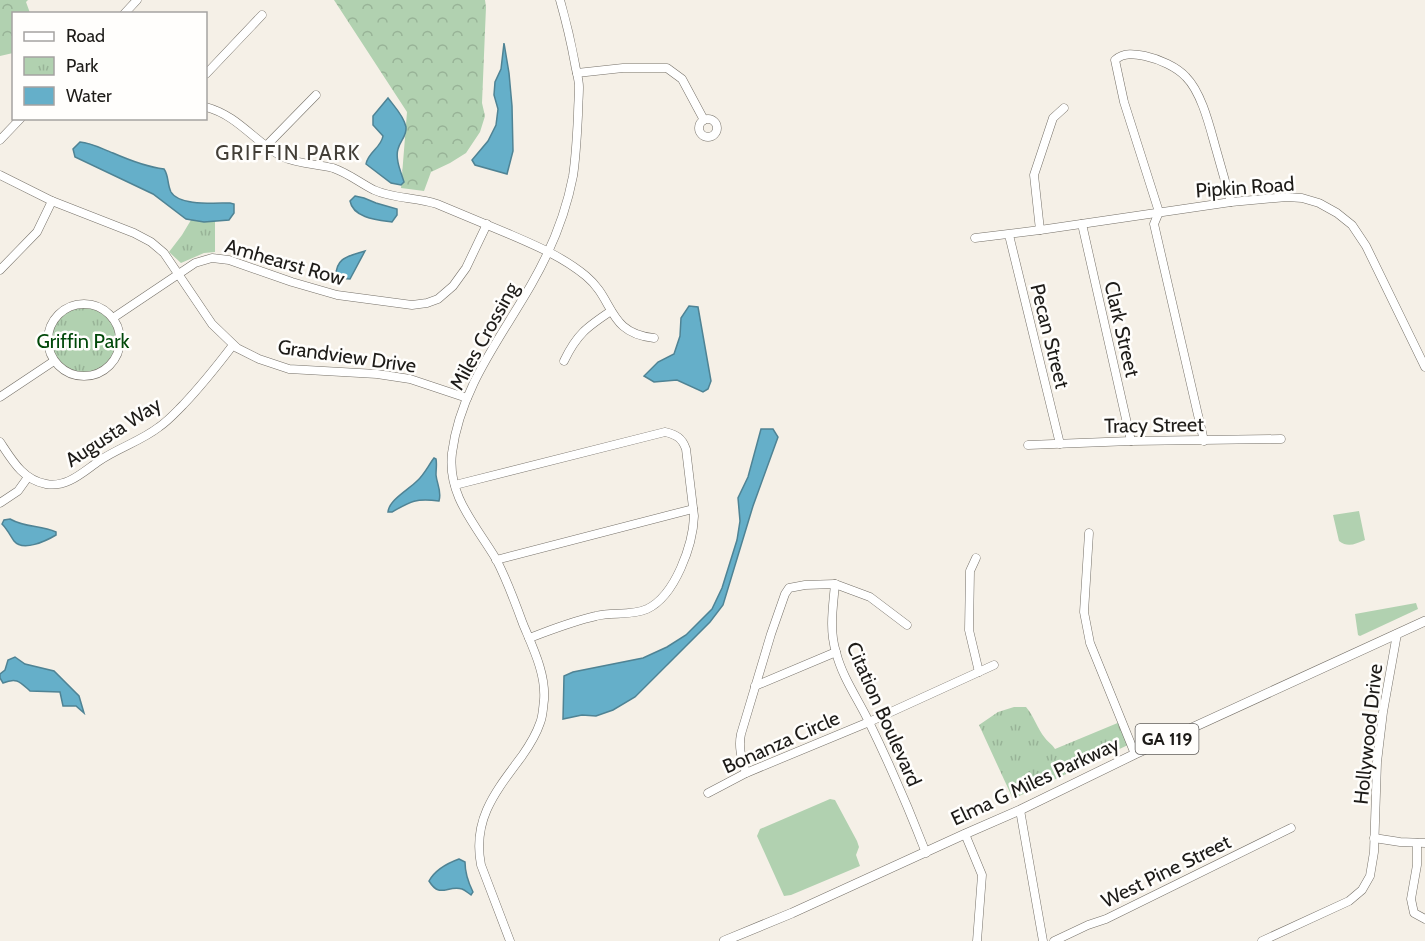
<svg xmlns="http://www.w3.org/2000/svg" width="1425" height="941" font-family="Cabin,sans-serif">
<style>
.grass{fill:#b1d1b0}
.forest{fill:url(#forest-crowns)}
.park{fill:url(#park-tufts)}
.water{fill:#65afc9;stroke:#4f8394;stroke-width:1.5}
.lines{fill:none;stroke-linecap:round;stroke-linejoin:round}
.minor-casing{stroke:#757068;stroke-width:9}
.major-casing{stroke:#757068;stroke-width:10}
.minor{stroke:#fff;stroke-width:8}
.major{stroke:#fff;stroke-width:9}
.labels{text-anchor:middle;stroke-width:5;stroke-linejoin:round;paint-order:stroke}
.shield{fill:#fffefc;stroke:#615f5c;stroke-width:1.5}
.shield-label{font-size:18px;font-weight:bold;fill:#1d1b18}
.street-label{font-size:20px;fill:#1d1b18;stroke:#fffefc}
.park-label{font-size:20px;fill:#004809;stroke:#fffefc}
.neighbourhood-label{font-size:21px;letter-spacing:1.5px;fill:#433f38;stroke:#fffefc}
</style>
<defs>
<pattern id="forest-crowns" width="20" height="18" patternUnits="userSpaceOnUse" patternTransform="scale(1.5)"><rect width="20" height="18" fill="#b1d1b0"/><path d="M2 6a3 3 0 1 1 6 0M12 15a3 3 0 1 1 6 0" fill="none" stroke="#98b397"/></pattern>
<pattern id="park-tufts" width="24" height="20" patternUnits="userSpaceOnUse" patternTransform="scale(1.5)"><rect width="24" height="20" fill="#b1d1b0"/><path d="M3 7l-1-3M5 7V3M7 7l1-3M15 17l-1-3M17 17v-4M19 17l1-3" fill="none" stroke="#98b397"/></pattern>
</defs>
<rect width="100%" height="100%" fill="#f5f0e7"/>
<g class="grass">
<path d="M1359,511L1365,540C1355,544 1348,548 1339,541L1333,515Z"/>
<path d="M1416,603L1418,609L1360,636L1358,635L1355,614Z"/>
<path d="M830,799L835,800L857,841L859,847L856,855L860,866L791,895L784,896L757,836L760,829Z"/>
</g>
<g class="forest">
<path d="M0,0H28L26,2L30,13L14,14L13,53L0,56Z"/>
<path d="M334,0H485L486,7L482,103L485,116L480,132L466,153L450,163L431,172L424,191L401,188L407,112Z"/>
</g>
<g class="park">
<path d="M191,220L215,221V252L204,253L181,263L169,252L182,235Z"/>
<circle cx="83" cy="340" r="33"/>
<path d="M1014,707H1026C1034,716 1037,728 1045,738C1048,742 1052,744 1055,749L1120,722L1128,745L1013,799L979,725L998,712Z"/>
</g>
<g class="water">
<path d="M504,43L509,73L512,106L513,151L507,174L475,165L472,160L488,141L496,125L498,109L494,95L495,82L501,69Z"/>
<path d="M388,98C394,106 404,116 406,127C407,136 400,141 398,149C395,159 401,172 404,182L401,185L391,183L366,164C368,152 381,148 383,136L373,125V116Z"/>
<path d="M80,142C92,143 102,149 113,153C129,160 147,167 164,169C169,176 167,184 171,192C179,206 214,203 230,203L234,204V213L229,220L204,222L186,219L153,194L75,157L73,149Z"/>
<path d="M355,196L364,198L376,203L397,209V215L392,222C378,220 353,218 350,201Z"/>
<path d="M365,251L350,279L336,278C335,257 349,256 365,251Z"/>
<path d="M689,306L698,307L711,381L708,389L703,392L677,380L654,382L644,376L658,362L674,354L680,336L681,318Z"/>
<path d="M761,429H773L778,437L753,506L723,605L710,622L635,697L613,710L596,716L582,715L563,719L564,676L573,672L643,658L667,647L686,635L712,609L722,588L737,540L740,521L738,498L748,477Z"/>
<path d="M434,458L436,459C437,464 436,469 436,475C437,485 442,491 439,501C416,498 411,501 392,512H388C389,500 408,490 417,481C424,475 428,466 434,458Z"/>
<path d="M10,519C26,528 40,525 56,532V535C46,541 23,552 14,541C10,535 7,529 2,524L4,520Z"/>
<path d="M15,657L25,664L54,671L79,696L84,713L76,706H63L60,692L30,691C20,682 17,677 3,683L0,678V674L5,670L8,660Z"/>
<path d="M459,859L465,862C465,873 468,882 473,892L471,895C468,893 465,890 462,889C447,885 440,899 429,881C435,870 448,863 459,859Z"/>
</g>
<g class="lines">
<defs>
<g id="minor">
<path d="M124,14L137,0"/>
<path d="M577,73L623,68H667L682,79L704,120"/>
<path d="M206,74L262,15"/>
<path d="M206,107C239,116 254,142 283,157C298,164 317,164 333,168C348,173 360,183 374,190C394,199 416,197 437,204C461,214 485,224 509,234C537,246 563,257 586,276C615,300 607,333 654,338"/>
<circle cx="708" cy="128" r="9"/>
<path d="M0,140L21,118"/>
<path d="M267,145L316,95"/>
<path d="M0,175L52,201L134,233L151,242L164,253L212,324L237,348L259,359L289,369L377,374L410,379L467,398"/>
<path d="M1082,224L1131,441"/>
<path d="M1040,230L1034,175L1053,118L1064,108"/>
<path d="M1009,235L1060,444"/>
<path d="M975,238L1040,230L1231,202L1287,197L1302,198L1319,203L1337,213L1352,225L1366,246L1425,367"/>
<path d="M0,270L37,232L52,201"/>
<circle cx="84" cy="340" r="36"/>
<path d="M113,318L195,263L212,258L229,260L292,282L337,295L412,305L427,303L438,299L453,286L466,268L487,224"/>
<path d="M564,361C577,334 587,327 611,311"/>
<path d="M0,397L54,361"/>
<path d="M1204,441L1154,224L1159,212L1124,102L1115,60C1124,52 1135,54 1145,56C1159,59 1177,67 1186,77C1202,93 1210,128 1216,149C1221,167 1226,184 1231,202"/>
<path d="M0,442C12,460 23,480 46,484C67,488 83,472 99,461C118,448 141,441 159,427C168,421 175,413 183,405C201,386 217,366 233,345"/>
<path d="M1028,445L1131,441L1281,439"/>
<path d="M455,485L665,432C677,435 682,438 686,449L694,516C693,545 675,596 647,609C631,616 612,612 596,616C573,621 551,630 529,638"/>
<path d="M0,503L18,491L28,477"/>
<path d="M1089,533L1084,612L1090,643L1135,754"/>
<path d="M976,558L970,571L969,630L979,672"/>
<path d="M496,560L693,509"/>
<path d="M835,584C833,607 829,630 836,652C842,677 858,699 869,722C890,765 909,809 926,853"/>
<path d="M755,686L836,652"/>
<path d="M746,773C742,759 738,748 741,734L771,634L785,594L789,588L805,585L835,584L870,597L907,625"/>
<path d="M708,793L746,773L869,722L994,665"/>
<path d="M1020,810L1043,941"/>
<path d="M965,834L982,875L977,941"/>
<path d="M1374,838L1400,842L1425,843"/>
<path d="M1417,843V865L1411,899L1414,913L1425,919"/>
<path d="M510,941L481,865C472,819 496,791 522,756C529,746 536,735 540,723C543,716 543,707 544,700C546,674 533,648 523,624C515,602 507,580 496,559C476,525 447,496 452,453C460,389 500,339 531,285C550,252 566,213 573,176C576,156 577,135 578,115C578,106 579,96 579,87C579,79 576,71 575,64C571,42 566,21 560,0"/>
<path d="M1054,941L1088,925L1106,919L1291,828"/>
<path d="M1262,941L1349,901L1362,890L1370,876L1374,852L1377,762L1383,712L1397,634"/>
</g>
<path id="major" d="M724,941L792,913L965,834L1020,810L1135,754L1425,621"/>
</defs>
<use href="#minor" class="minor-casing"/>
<use href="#major" class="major-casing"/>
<use href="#minor" class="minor"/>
<use href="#major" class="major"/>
</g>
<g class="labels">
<rect class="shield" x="1135.5" y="724" width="63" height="30" rx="4.5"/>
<g class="shield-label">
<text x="1167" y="745">GA 119</text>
</g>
<g class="street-label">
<text transform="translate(1245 187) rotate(-4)" y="7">Pipkin Road</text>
<text transform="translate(285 262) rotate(16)" y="7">Amhearst Row</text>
<text transform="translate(1122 329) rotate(77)" y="7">Clark Street</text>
<text transform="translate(484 336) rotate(-61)" y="7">Miles Crossing</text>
<text transform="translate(1050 336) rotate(76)" y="7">Pecan Street</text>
<text transform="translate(347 356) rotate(8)" y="7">Grandview Drive</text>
<text transform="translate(1154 425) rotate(-1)" y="7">Tracy Street</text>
<text transform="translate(113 432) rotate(-33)" y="7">Augusta Way</text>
<text transform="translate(884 714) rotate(66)" y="7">Citation Boulevard</text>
<text transform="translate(1368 734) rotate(-84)" y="7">Hollywood Drive</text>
<text transform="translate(781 742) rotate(-24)" y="7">Bonanza Circle</text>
<text transform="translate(1035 781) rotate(-25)" y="7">Elma G Miles Parkway</text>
<text transform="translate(1166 871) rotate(-26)" y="7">West Pine Street</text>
</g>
<g class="park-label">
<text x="83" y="348">Griffin Park</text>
</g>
<g class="neighbourhood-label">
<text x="288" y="160">GRIFFIN PARK</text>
</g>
</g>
<rect x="12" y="12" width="195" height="108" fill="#fffefc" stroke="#a5a3a1" stroke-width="1.5"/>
<rect x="24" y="32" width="30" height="9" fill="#ffffff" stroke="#a5a3a1" stroke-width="1.5"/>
<text x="66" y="42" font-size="18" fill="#1d1b18">Road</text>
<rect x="24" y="57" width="30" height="18" fill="url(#park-tufts)" stroke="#a5a3a1" stroke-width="1.5"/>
<text x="66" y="72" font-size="18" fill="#1d1b18">Park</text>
<rect x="24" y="87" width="30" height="18" fill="#65afc9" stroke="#a5a3a1" stroke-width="1.5"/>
<text x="66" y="102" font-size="18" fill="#1d1b18">Water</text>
</svg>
